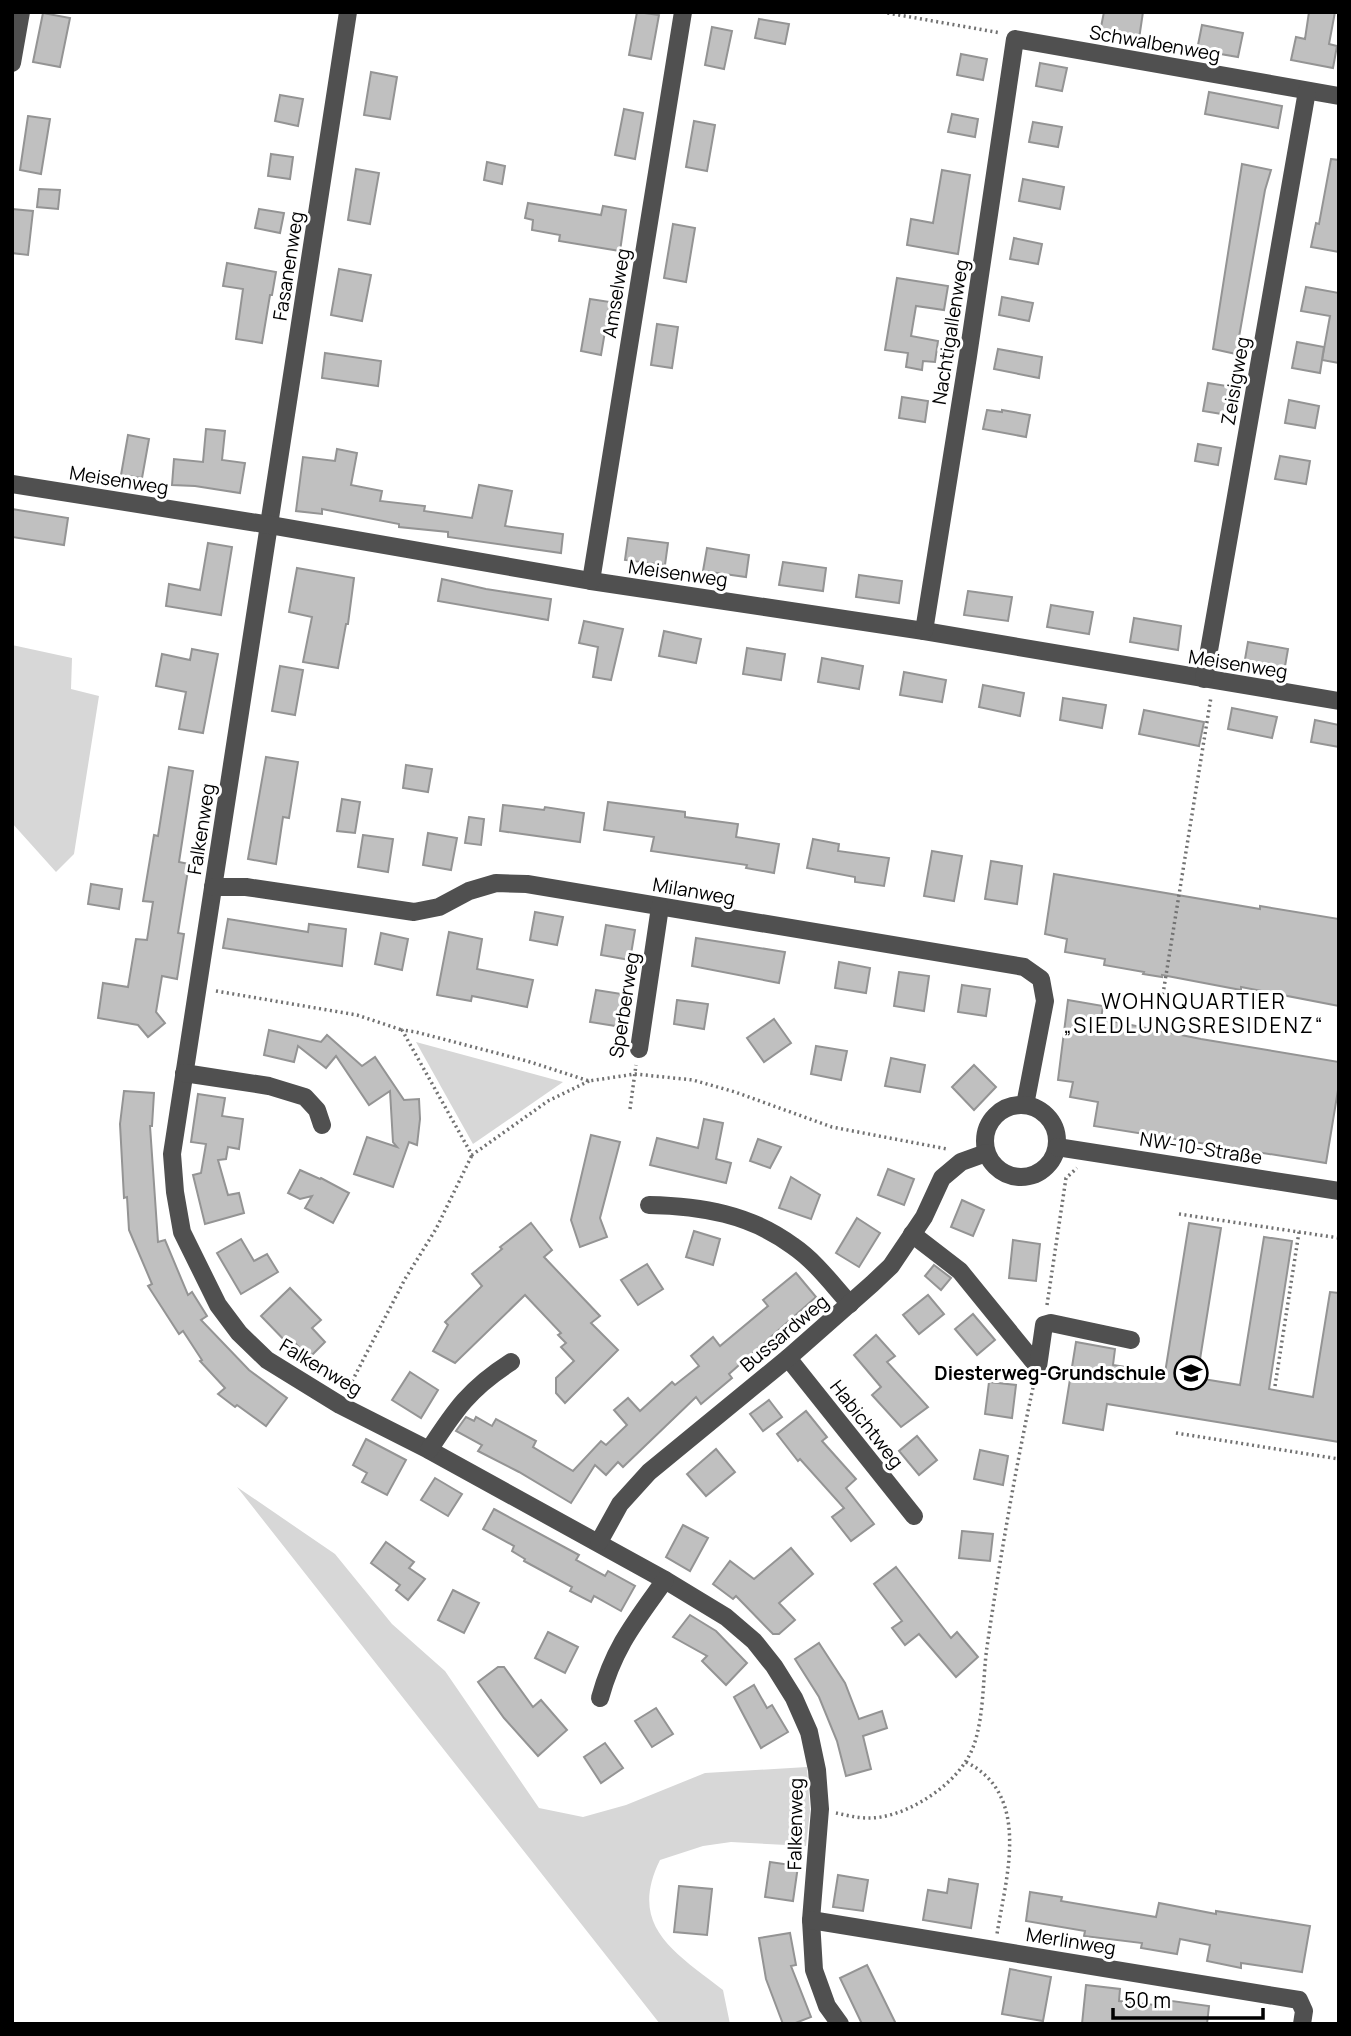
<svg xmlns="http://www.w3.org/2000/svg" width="1351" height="2036" font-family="Manrope,sans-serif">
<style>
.green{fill:#d7d7d7}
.building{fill:#c0c0c0;stroke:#949494;stroke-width:2}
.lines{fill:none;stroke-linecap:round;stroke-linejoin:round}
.path{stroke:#727272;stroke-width:3.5;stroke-dasharray:2 3.5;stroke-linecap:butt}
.minor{stroke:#505050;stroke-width:18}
.labels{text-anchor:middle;stroke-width:6;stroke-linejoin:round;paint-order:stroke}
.street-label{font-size:19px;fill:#000;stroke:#fff}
.poi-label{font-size:19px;font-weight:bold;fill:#000;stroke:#fff;text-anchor:end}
.neighbourhood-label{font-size:21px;letter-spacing:2px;fill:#000;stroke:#fff}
</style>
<rect width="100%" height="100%" fill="#fff"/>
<g class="green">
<path d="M12,645L72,658L71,689L99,696L74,854L56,872L12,823Z"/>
<path d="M416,1042L563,1082L473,1144Z"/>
<path d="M237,1487L335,1554L392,1624L445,1671L539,1808L583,1817L626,1805L705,1773L807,1767L810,1811L806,1846L731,1842L703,1846L660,1860C627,1927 676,1953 723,1990L730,2024H660Z"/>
</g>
<g class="building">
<path d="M637,12L659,15L651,59L629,55Z"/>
<path d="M1104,12H1143L1139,39L1100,32Z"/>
<path d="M1309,12H1335L1329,44L1337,46L1333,68L1291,60L1296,37L1305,39Z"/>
<path d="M43,13L70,18L60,67L33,62Z"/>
<path d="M759,19L789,24L785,44L755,38Z"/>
<path d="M1202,25L1243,33L1238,57L1197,50Z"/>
<path d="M712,27L732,31L724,69L705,65Z"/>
<path d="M961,54L987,59L983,80L957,75Z"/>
<path d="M1040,63L1067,68L1062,91L1036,86Z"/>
<path d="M371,72L397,77L390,119L364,115Z"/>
<path d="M1209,92L1282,106L1278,128L1205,114Z"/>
<path d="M280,95L303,99L298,126L275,121Z"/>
<path d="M624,109L643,113L635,159L615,155Z"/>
<path d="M952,114L978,119L975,137L948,132Z"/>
<path d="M28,116L50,119L41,174L20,170Z"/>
<path d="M694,121L715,125L707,171L686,167Z"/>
<path d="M1033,122L1062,127L1058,147L1029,142Z"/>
<path d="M271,154L293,157L290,179L268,176Z"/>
<path d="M1331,159L1339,160V252L1311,247L1316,223L1319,224Z"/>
<path d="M487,162L505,166L502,184L484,180Z"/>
<path d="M1242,164L1271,170L1265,190L1236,354L1213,349Z"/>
<path d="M356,169L379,173L370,224L348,220Z"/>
<path d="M942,170L970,175L958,254L907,245L911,219L933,223Z"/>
<path d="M1023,179L1064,187L1060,209L1019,201Z"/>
<path d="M39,189L60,190L58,209L37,207Z"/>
<path d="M528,203L601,215L603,206L626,210L620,251L559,241L560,235L532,230L533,220L525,218Z"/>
<path d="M12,209L33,211L28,255L12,253Z"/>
<path d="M259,209L284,213L280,233L255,228Z"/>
<path d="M673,224L695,228L686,282L664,278Z"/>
<path d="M1014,238L1042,244L1038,264L1010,259Z"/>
<path d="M227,263L276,272L272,295H270L262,343L236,339L243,289L223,286Z"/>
<path d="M339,269L371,275L362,321L331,315Z"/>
<path d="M897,278L948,286L944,310L916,306L911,336L938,341L935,362L923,361L922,370L906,367L908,353L885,350Z"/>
<path d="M1306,287L1339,293V363L1322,360L1330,316L1301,311Z"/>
<path d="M1002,297L1033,303L1029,321L999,315Z"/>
<path d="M590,299L610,302L601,355L581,351Z"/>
<path d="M657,324L678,327L672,368L651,365Z"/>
<path d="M1297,342L1324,347L1320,373L1292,368Z"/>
<path d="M998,349L1042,357L1039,378L994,369Z"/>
<path d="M325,353L381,361L378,386L322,378Z"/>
<path d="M1208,383L1233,387L1228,415L1203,411Z"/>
<path d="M902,397L928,401L925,422L899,418Z"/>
<path d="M1289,400L1319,406L1315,428L1285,423Z"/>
<path d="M987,410L1002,412V410L1030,415L1026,437L983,429Z"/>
<path d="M206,429L225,431L222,460L245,463L240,493L195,486L172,485L174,459L203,462Z"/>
<path d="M128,435L149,439L142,478L121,475Z"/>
<path d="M1198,444L1221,448L1218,465L1195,461Z"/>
<path d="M337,449L357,453L351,485L382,491L380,501L425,506L424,511L472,518L479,485L512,491L505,526L563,534L561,553L448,537V532L399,527V524L322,509V514L296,511L303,457L335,461Z"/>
<path d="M1280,456L1310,461L1306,484L1275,479Z"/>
<path d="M12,509L68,518L64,545L12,537Z"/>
<path d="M628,538L668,543L665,565L625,560Z"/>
<path d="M208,543L232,547L221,615L166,606L169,584L200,590Z"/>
<path d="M707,548L749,555L746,577L703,571Z"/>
<path d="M783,562L826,568L823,591L779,585Z"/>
<path d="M297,568L354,578L348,624H346L338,668L303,662L312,617L289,612Z"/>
<path d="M859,575L902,581L899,603L856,597Z"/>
<path d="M442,579L486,589L551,599L548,620L438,601Z"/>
<path d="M968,591L1012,597L1008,621L964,615Z"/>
<path d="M1051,605L1093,612L1089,634L1047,627Z"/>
<path d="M1134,618L1181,626L1178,650L1130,642Z"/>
<path d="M584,621L623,629L611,680L593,677L598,647L579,643Z"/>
<path d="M664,631L701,639L696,663L659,656Z"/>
<path d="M1248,642L1288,649L1284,672L1244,665Z"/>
<path d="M747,648L785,654L781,680L743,674Z"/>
<path d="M192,649L218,654L203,733L179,729L186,692L156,686L162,654L190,660Z"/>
<path d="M822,658L863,666L859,689L818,682Z"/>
<path d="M280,666L303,670L295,715L272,711Z"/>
<path d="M904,672L946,680L942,702L900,695Z"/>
<path d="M983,685L1024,693L1020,716L979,707Z"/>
<path d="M1063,698L1106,705L1102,728L1060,720Z"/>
<path d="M1232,708L1277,717L1272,738L1228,729Z"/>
<path d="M1144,710L1204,722L1199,746L1139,734Z"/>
<path d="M1315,720L1339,725V747L1311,742Z"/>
<path d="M266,757L298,762L289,818L283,817L276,864L248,859Z"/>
<path d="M406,765L432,769L428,792L403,788Z"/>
<path d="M169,767L193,771L179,862L189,864L178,933L184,934L177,979L162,976L156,1012L165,1023L148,1037L138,1025L98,1018L103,983L128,987L136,939L147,940L153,902L143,901L154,835L158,836Z"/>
<path d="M342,799L360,802L355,833L337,831Z"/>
<path d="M608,802L685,812V817L738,824L736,837L779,844L774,873L746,868L747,865L651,851L654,837L604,830Z"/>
<path d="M503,805L544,810L545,807L584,813L580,842L500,831Z"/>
<path d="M469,817L484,819L481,845L465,843Z"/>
<path d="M428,833L457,838L451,870L423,865Z"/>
<path d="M363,835L393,839L388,872L358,867Z"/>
<path d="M813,839L839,844L838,851L889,858L884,886L855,882V877L807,868Z"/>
<path d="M932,851L962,856L954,901L924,896Z"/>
<path d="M991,861L1022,866L1017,904L985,899Z"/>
<path d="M1054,874L1260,909V906L1339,919V1006L1241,987V990L1162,975V977L1143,974L1144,972L1104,965L1105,959L1065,952L1067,939L1045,934Z"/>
<path d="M91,884L122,889L119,909L88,904Z"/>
<path d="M535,912L563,917L557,945L530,940Z"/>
<path d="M228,919L308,932L309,924L346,929L342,966L223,948Z"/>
<path d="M606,925L635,930L630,960L601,955Z"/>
<path d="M449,932L482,939L477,969L533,980L527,1007L472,996L471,1001L437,995Z"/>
<path d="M381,933L408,939L402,970L375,964Z"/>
<path d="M696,938L785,952L779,983L692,966Z"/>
<path d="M839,962L870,968L866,993L835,988Z"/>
<path d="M899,972L929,976L924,1011L894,1006Z"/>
<path d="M962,985L990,989L986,1016L958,1012Z"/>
<path d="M596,990L628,995L622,1027L590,1022Z"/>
<path d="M677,1000L708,1004L704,1029L674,1024Z"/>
<path d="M1068,1000L1103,1006L1101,1019L1201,1039L1339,1062V1084L1326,1163L1094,1126L1098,1102L1070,1097L1073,1082L1058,1080Z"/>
<path d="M774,1019L791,1043L764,1062L747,1038Z"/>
<path d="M269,1030L321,1042L327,1035L362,1066L375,1057L404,1100L419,1099L420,1119L417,1145L409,1142L393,1187L354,1174L367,1137L397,1147L393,1142L390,1091L369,1105L336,1056L326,1068L298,1046L294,1062L264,1055Z"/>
<path d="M816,1046L847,1051L841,1080L811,1074Z"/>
<path d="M891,1058L925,1065L920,1092L885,1086Z"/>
<path d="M974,1065L996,1087L974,1110L952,1087Z"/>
<path d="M124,1091L154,1093L152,1126H150L158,1242L165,1240L188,1295L192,1292L207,1316L201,1320L249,1370L287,1398L266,1426L237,1405L235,1407L218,1394L225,1388L200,1361L202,1360L183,1331L179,1334L148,1286L152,1284L129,1230L127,1197L124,1198L120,1124Z"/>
<path d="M198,1094L225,1098L222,1116L243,1119L239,1149L228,1147L226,1159L218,1160L228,1195L239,1193L244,1213L205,1224L193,1175L201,1173L206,1144L191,1142Z"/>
<path d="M704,1119L723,1123L716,1159L731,1163L726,1183L650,1165L657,1138L698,1148Z"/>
<path d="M591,1135L620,1142L600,1218L607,1237L580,1247L571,1220Z"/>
<path d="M758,1139L781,1147L770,1168L750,1161Z"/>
<path d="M888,1169L914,1179L904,1205L878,1195Z"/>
<path d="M300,1170L320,1179L321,1178L349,1193L333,1223L305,1208L312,1196L300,1199L288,1193Z"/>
<path d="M791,1177L820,1195L811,1219L779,1208Z"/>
<path d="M962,1200L984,1210L973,1236L951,1227Z"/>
<path d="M857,1218L880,1233L859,1267L836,1253Z"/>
<path d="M531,1223L552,1250L544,1257L600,1316L591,1323L618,1350L565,1403L556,1393V1378L574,1361L561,1347L566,1343L558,1335L561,1333L525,1295L455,1363L433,1351L448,1325L445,1322L482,1286L472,1274L502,1249L500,1247Z"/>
<path d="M1189,1223L1221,1228L1197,1378L1240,1385L1264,1237L1292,1241L1269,1389L1313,1397L1330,1292L1339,1293V1442L1107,1404L1103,1430L1063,1423L1076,1342L1115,1349L1113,1365L1165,1373Z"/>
<path d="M694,1231L720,1239L713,1265L686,1257Z"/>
<path d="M241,1239L254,1261L267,1254L278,1272L241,1294L217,1253Z"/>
<path d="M1013,1240L1040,1244L1036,1281L1009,1278Z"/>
<path d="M647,1264L663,1289L638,1305L621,1280Z"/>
<path d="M934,1265L951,1278L941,1290L925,1276Z"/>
<path d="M796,1273L816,1297L729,1374L732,1378L701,1404L696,1397L623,1467L618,1462L606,1475L595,1465L571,1503L519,1472L478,1451L482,1445L456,1431L466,1417L474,1421L476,1417L492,1426L496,1419L536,1441L533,1447L573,1471L601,1441L606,1445L627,1425L614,1410L628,1398L640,1411L672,1382L675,1385L699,1366L691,1356L713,1337L720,1346L768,1306L763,1300Z"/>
<path d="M290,1288L321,1320L312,1328L325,1342L309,1358L296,1344L292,1348L261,1316Z"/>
<path d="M928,1295L944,1314L919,1334L903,1315Z"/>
<path d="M973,1314L995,1340L977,1355L955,1329Z"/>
<path d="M876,1335L895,1356L887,1362L928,1407L901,1427L872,1395L881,1387L854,1355Z"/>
<path d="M410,1372L438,1390L421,1418L392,1400Z"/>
<path d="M989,1382L1016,1385L1012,1418L985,1414Z"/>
<path d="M769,1400L782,1417L763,1431L750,1414Z"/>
<path d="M806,1411L827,1437L822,1441L856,1479L846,1488L874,1524L851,1541L832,1517L844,1508L800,1459L798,1461L777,1434Z"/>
<path d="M917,1436L937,1460L919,1475L899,1451Z"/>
<path d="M366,1439L406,1460L387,1495L362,1482L367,1473L353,1465Z"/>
<path d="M716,1449L735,1472L706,1496L687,1474Z"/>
<path d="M980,1450L1008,1456L1003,1485L974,1479Z"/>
<path d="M435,1478L462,1494L448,1516L421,1500Z"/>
<path d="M494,1509L579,1555L576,1560L605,1576L608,1571L635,1586L621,1611L594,1596L591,1602L570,1591L572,1587L524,1561L525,1559L512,1551L514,1546L483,1529Z"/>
<path d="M683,1525L708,1538L690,1571L666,1557Z"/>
<path d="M962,1531L993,1534L990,1561L959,1558Z"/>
<path d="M386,1542L414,1562L409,1568L425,1579L408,1600L396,1590L400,1585L371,1563Z"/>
<path d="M791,1548L813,1574L779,1603L795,1620L779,1634H773L736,1596L733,1599L713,1584L730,1561L754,1579Z"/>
<path d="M896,1567L951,1638L957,1632L978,1657L956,1677L919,1634L905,1645L892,1628L902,1621L874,1584Z"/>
<path d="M453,1590L479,1603L464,1633L438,1620Z"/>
<path d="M690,1615L716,1631L747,1663L726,1685L702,1661L707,1656L673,1637Z"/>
<path d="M548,1632L578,1647L565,1673L535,1658Z"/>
<path d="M819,1643L845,1683L859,1719L882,1711L887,1728L863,1736L871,1769L846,1776L837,1741L819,1697L795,1659Z"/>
<path d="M498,1667H504L533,1707L541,1700L567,1730L538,1756L504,1718L478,1682Z"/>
<path d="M754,1685L767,1708L772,1705L788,1732L761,1748L734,1697Z"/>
<path d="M656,1708L673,1734L652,1747L635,1721Z"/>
<path d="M605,1743L623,1768L601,1783L584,1757Z"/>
<path d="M770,1862L798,1866L793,1901L765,1897Z"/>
<path d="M838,1875L868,1880L863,1911L833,1907Z"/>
<path d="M949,1879L978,1884L971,1928L923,1920L928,1890L947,1893Z"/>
<path d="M679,1886L712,1889L707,1935L674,1932Z"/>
<path d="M1030,1892L1062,1897L1061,1901L1156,1917L1159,1903L1216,1914V1911L1310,1926L1302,1972L1241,1963V1968L1207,1961L1210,1945L1180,1939L1177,1954L1141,1948L1142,1943L1084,1936L1085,1931L1026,1921Z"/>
<path d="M790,1933L796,1965L791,1966L811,2017L793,2024H783L766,1979L759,1938Z"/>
<path d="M867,1965L896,2024H862L840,1978Z"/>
<path d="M1010,1969L1051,1977L1043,2021L1002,2014Z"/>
<path d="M1086,1985L1120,1989L1119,2001L1164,2006L1165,2000L1209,2006L1207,2024H1082Z"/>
</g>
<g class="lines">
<g class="path">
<path d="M882,12L1001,33"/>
<path d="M216,991L357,1015L402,1030"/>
<path d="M1162,1000L1211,697"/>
<path d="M589,1081L548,1101L472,1155L402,1030L416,1032L527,1061L589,1081L635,1074L693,1080L735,1092L832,1127L947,1149"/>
<path d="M630,1109L636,1065"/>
<path d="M1179,1214L1339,1238"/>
<path d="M1047,1305L1066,1178L1077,1168"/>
<path d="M1275,1386L1299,1232"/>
<path d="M347,1391L405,1279L436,1229L472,1155"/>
<path d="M1176,1433L1339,1459"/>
<path d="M966,1762C1032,1795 1006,1877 997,1934"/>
<path d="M836,1813C846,1815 857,1818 867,1818C902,1819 948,1790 966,1761C985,1733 982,1681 987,1647C1000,1559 1015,1470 1034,1383"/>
</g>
<g class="minor">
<path d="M348,12L172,1154L175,1192L182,1232L218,1305L239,1333L267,1360L340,1405L429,1450L665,1580L726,1617L754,1641L774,1666L794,1698L809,1732L817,1770L820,1809L811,1920L814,1970L827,2006L840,2024"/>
<path d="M12,63L21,12"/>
<path d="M12,484L270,525L591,581L924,631L1339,701"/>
<path d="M591,581L683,12"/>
<path d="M924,631L968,356L1015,39L1339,96"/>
<path d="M1204,679L1307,91"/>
<path d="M213,887H246L414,912L439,907L469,891L496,883L527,884L1024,967L1041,979L1045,1001L1025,1105"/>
<path d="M639,1049L660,907"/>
<path d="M184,1073L269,1086L305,1097L317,1110L322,1125"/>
<circle cx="1021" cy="1141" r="36"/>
<path d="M1057,1147L1339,1191"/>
<path d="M649,1205C701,1206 750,1214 793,1246C815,1261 832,1284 850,1304"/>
<path d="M912,1234L960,1271L1038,1367"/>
<path d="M788,1358L914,1516"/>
<path d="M1038,1367L1044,1325L1051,1323L1131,1340"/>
<path d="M429,1450C455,1410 470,1388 511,1362"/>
<path d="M599,1542L620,1504L649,1472L788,1358L872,1284L891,1266L924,1217L942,1178L961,1162L986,1153"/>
<path d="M600,1698C614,1647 635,1622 665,1580"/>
<path d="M811,1920L1299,2000L1304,2011L1302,2024"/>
</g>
</g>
<defs>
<symbol id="school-ring" viewBox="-11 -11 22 22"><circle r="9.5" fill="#fff" stroke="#000" stroke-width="1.5"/><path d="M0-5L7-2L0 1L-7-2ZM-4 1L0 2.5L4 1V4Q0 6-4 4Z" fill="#000"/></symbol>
</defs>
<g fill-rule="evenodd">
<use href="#school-ring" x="1172" y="1354" width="38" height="38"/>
</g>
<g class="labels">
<g class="street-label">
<text transform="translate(1155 43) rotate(10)" y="7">Schwalbenweg</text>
<text transform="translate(288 266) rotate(-81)" y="7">Fasanenweg</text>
<text transform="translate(616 293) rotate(-81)" y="7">Amselweg</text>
<text transform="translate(950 332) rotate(-81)" y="7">Nachtigallenweg</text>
<text transform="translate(1235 381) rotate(-80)" y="7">Zeisigweg</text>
<text transform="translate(119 480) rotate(9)" y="7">Meisenweg</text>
<text transform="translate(678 573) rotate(8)" y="7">Meisenweg</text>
<text transform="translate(1238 664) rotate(9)" y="7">Meisenweg</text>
<text transform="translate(201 829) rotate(-81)" y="7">Falkenweg</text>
<text transform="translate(694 891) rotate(10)" y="7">Milanweg</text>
<text transform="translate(624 1005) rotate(-81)" y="7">Sperberweg</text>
<text transform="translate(1201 1148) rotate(9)" y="7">NW-10-Straße</text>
<text transform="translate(784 1333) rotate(-40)" y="7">Bussardweg</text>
<text transform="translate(321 1367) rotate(31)" y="7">Falkenweg</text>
<text transform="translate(867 1424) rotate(52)" y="7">Habichtweg</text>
<text transform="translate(795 1824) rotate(-89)" y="7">Falkenweg</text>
<text transform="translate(1071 1941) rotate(9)" y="7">Merlinweg</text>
</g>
<g class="poi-label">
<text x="1166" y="1380">Diesterweg-Grundschule</text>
</g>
<g class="neighbourhood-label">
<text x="1194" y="1009">WOHNQUARTIER<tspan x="1194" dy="24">„SIEDLUNGSRESIDENZ“</tspan></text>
</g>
</g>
<rect width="1351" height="2036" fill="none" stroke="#000000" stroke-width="28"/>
<path d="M1113 2008v10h150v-10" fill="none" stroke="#000000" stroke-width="3.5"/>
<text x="1124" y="2008" font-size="21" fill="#000000" stroke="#ffffff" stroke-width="5" paint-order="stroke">50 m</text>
</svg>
